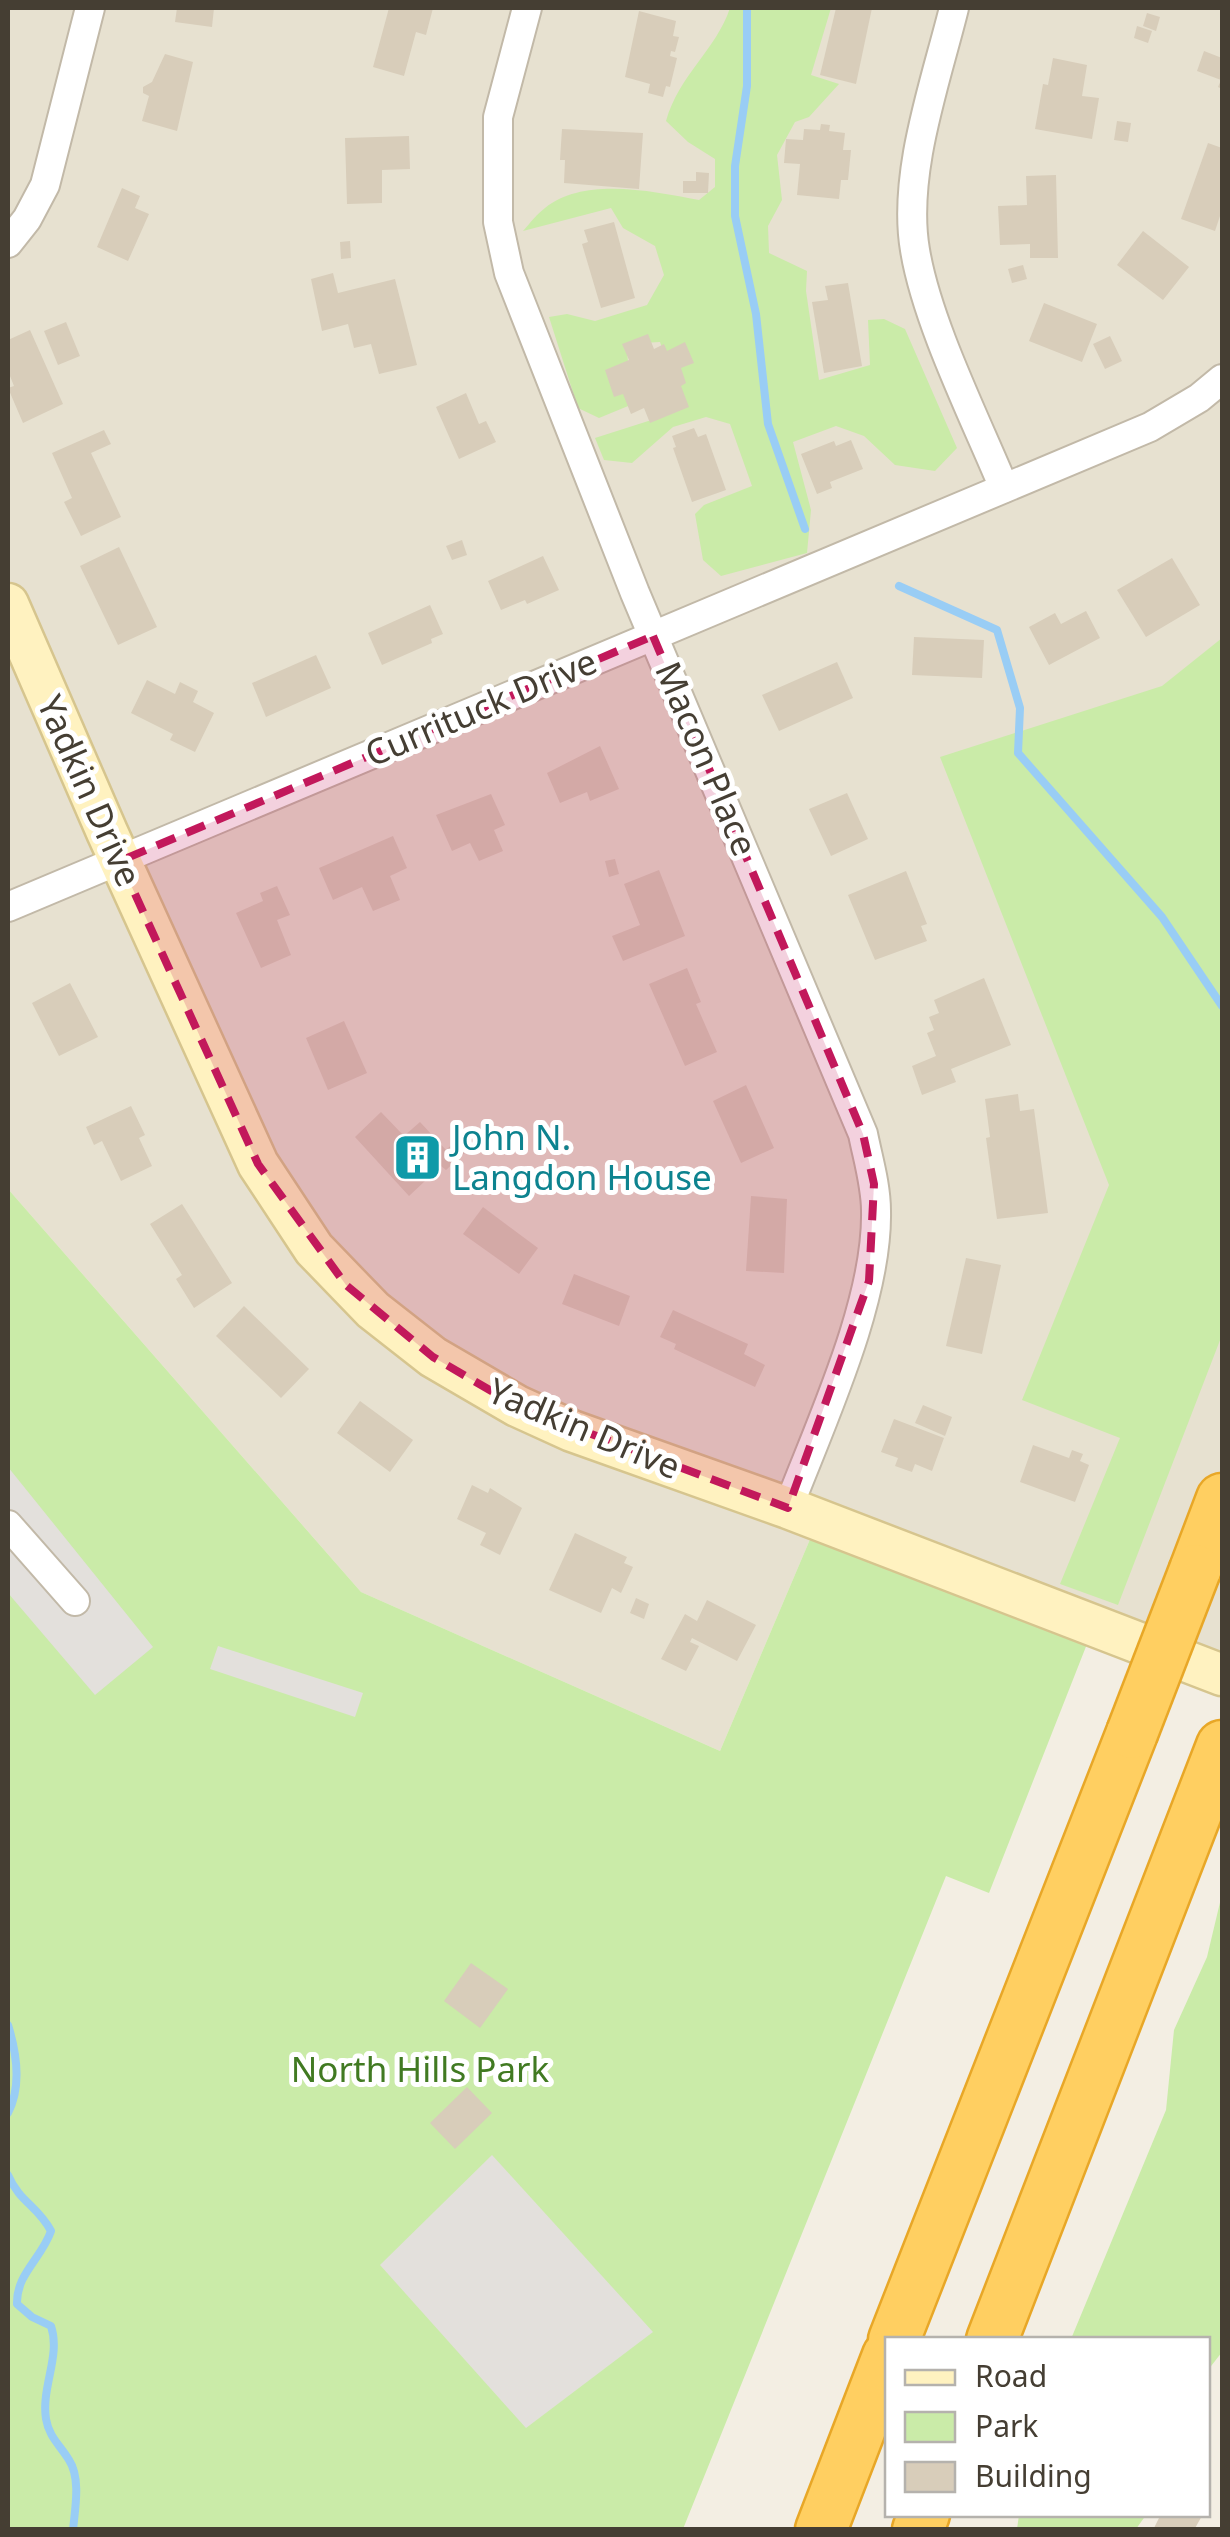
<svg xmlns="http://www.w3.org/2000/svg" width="1230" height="2537" font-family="'Noto Sans',sans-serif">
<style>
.residential{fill:#e7e1d0}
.green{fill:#caeba8}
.parking{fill:#e3e0dc}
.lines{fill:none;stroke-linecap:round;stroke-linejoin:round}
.stream{stroke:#99cdf5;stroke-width:8}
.building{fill:#d8cdba}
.street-casing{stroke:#c2b9a8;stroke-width:32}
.secondary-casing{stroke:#d6c58e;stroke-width:45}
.highway-casing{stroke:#e8a727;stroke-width:55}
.street{stroke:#fff;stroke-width:28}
.secondary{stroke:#fff2c0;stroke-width:40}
.highway{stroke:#ffcf61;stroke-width:50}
.highway-bridge-casing{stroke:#e8a727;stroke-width:55;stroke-linecap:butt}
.highway-bridge{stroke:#ffcf61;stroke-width:50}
.marked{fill:#c2185b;fill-opacity:0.2;stroke:#c2185b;stroke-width:8;stroke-dasharray:20 12;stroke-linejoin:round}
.labels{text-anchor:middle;stroke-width:10;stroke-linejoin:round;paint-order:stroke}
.street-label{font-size:35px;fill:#453e33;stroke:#fff}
.culture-label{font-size:35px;fill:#0d838f;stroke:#fff;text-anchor:start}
.park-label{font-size:35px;fill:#417a22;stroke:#fff}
</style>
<rect width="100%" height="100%" fill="#f3eee3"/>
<path class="residential" d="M8,8H1222V1696L811,1537L720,1751L361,1592L8,1189Z"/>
<g class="green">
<path d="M730,8H831L811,75L839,84L809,117L795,122L777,155L782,200L768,226L769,253L807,271L806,291L819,380L870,365L868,320L884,319L905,329L957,448L935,471L895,465L864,436L836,426L793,442L811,510L807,553L721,576L703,560L695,514L704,505L752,486L730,424L706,417L673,427L632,463L604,460L595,438L664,416L679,397L660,342L626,344L633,404L599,418L578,408L549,317L567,314L595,321L647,305L664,275L655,246L623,228L611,208L523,231C530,223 537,214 545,208C585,176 654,192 699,200L715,187V159L688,142L666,121C679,75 716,50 730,8Z"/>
<path d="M1222,638V1335L1118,1605L1060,1584L1120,1438L1022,1400L1109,1185L940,757L1162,686Z"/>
<path d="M8,1189L361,1592L720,1751L811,1537L1087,1644L989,1893L946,1876L683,2529H8Z"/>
<path d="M1222,1894V2352L1208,2370V2340L1071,2339L1166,2110L1174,2030L1207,1957Z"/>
<path d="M1019,2515V2514L1146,2515L1136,2529H1017Z"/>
</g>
<g class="parking">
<path d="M8,1467L153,1647L95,1695L8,1593Z"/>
<path d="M218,1646L363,1693L355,1717L210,1669Z"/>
<path d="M492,2155L653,2332L526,2428L380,2265Z"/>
</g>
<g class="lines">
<g class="stream">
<path d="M747,8V86L735,166V216L756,314L768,424L805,529"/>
<path d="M899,586L997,630L1020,708L1018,753L1162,917L1222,1006"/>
<path d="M8,2025C17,2054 22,2086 8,2113"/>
<path d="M8,2175C20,2203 37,2205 51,2231C42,2258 16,2274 17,2304L32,2317L51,2326C61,2356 41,2387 46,2419C49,2437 60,2445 69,2460C81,2478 75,2509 73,2530"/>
</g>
</g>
<g class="building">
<path d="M177,8H214L212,27L175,22Z"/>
<path d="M389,8H433L426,35L416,32L404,76L373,67Z"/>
<path d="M836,8H872L856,84L820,75Z"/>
<path d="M639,11L676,21L673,36L679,37L675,52L671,51L670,56L677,58L670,87L666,86L663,97L648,93L650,84L625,77Z"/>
<path d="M1147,13L1160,17L1156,31L1143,26Z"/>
<path d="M1137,26L1152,31L1148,43L1134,38Z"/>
<path d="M1204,51L1222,58V89L1218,87L1221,80L1197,71Z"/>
<path d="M165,54L193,62L177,131L142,121L149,96L143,93V87L152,82Z"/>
<path d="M1053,58L1087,65L1082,96L1099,98L1092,139L1035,129L1043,84L1048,85Z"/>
<path d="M1117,121L1131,123L1128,142L1114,140Z"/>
<path d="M821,124L830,125L829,131L845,133L843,150H851L848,180H841L839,199L797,195L800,164L784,163L786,139L803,140L804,129L820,130Z"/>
<path d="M562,129L643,133L639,189L564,183L565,160H560Z"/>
<path d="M409,136L410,169L382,170V203L347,204L345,138Z"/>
<path d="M1208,143L1222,148V210L1215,231L1181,219Z"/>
<path d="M696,172L709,173L708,193H683V181H696Z"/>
<path d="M1056,175L1058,258H1030V244L1000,245L998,206L1027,205L1026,176Z"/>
<path d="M122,188L140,196L135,208L149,214L128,261L97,247Z"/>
<path d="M614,222L635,298L601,308L582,244L588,242L584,230Z"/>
<path d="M1143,231L1189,267L1163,300L1117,265Z"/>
<path d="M350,241L351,258L341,259L340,242Z"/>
<path d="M1023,265L1027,279L1012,283L1008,269Z"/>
<path d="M333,273L338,293L395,279L417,365L379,374L371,344L354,348L348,324L322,331L311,279Z"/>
<path d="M848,283L862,366L824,373L812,302L828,300L825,286Z"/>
<path d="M1044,303L1097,324L1082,362L1029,341Z"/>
<path d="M66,322L80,356L58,365L44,331Z"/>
<path d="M30,330L63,404L23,423L8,388L14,386L8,371V340Z"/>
<path d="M648,334L654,349L664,344L667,351L685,342L694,363L681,368L686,383L681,386L689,407L650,423L644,408L631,414L623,394L614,397L605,370L629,360L622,344Z"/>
<path d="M1110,336L1122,361L1105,369L1093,344Z"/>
<path d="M466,393L479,424L486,421L496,442L459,459L436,407Z"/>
<path d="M694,428L698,437L706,434L726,490L692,502L673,448L676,447L672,436Z"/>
<path d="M104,430L111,444L91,453L121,517L81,536L64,502L72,498L52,453Z"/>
<path d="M851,440L863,469L830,482L832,488L817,494L801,454L834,441L836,446Z"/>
<path d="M462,540L467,555L452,560L446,546Z"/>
<path d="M119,547L157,627L118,645L80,566Z"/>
<path d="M543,556L559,590L527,604L525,600L501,610L488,581Z"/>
<path d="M1172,558L1200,605L1146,637L1117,590Z"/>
<path d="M430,605L443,634L431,639L432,643L382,665L368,633Z"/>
<path d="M1086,611L1100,638L1049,665L1029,627L1055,613L1061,624Z"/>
<path d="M914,637L984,640L982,678L912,675Z"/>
<path d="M316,655L331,688L266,717L252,683Z"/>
<path d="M837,662L853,698L779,731L762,695Z"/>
<path d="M147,680L175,694L180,682L198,691L193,702L214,713L195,752L170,740L173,734L131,713Z"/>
<path d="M600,746L619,789L590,801L587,792L560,803L547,773Z"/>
<path d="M847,793L868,839L831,856L809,809Z"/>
<path d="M491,794L505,825L494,830L503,851L479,861L470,843L452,851L436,815Z"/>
<path d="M393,836L407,868L390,876L400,900L373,911L362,887L333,900L319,868Z"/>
<path d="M615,859L619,874L609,877L605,861Z"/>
<path d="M659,870L685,936L623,961L612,936L640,925L624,884Z"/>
<path d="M906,871L927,924L921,926L927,941L875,960L848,895Z"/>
<path d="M277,886L290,915L277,920L291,955L261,968L236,913L263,901L260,893Z"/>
<path d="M687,968L701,1002L696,1004L717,1052L685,1066L649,984Z"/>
<path d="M984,978L1011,1045L951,1069L956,1082L922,1095L912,1066L936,1056L927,1033L934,1030L929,1017L939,1013L934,1000Z"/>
<path d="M70,983L98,1037L59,1056L32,1003Z"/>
<path d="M344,1021L367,1073L328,1090L306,1038Z"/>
<path d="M746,1085L774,1148L741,1163L713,1101Z"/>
<path d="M1018,1094L1020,1111L1034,1109L1048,1213L997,1219L986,1138L990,1137L985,1099Z"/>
<path d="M131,1106L145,1135L139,1138L152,1166L121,1181L102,1141L94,1145L86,1127Z"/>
<path d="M381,1112L404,1136L420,1122L446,1150L459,1138L469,1149L446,1170L441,1166L409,1196L355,1137Z"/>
<path d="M751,1196L787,1199L784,1273L746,1271Z"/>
<path d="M182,1204L232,1283L194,1308L176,1279L182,1275L150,1224Z"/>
<path d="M483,1207L538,1248L519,1274L463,1234Z"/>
<path d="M966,1258L1001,1265L982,1354L946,1346Z"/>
<path d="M574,1274L630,1296L619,1326L562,1304Z"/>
<path d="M244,1306L309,1369L281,1398L216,1336Z"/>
<path d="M673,1310L748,1344L744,1354L765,1365L755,1387L674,1349L676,1344L660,1337Z"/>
<path d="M360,1401L413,1440L390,1472L337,1433Z"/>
<path d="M923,1405L952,1417L945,1436L915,1423Z"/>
<path d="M894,1419L944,1438L932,1471L915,1464L912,1472L895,1466L898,1458L881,1452Z"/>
<path d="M1033,1445L1069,1458L1072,1450L1083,1454L1080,1461L1089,1465L1075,1502L1020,1482Z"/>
<path d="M472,1485L488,1493L490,1488L522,1508L500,1555L480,1545L486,1533L457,1519Z"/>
<path d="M575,1533L627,1557L624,1563L633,1567L621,1593L612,1588L601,1613L549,1590Z"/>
<path d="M636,1598L649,1604L644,1619L630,1613Z"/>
<path d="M707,1600L756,1625L737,1661L692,1638L690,1642L699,1646L686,1671L661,1659L685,1614L697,1621Z"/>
<path d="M471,1963L508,1989L480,2028L444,2001Z"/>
<path d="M467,2087L492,2113L455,2149L430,2123Z"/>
<path d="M1161,2514H1203L1194,2530H1153Z"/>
</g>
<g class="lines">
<defs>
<g id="street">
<path d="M527,8L498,117V222L509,273L635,593L863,1134C868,1159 876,1185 876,1211C878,1301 821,1422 788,1508"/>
<path d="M954,8C936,81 902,174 915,250C927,323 975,418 1004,488"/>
<path d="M8,243L27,219L45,185L90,8"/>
<path d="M8,907L1150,427L1199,398L1222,379"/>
<path d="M8,1525L75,1601"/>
</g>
<path id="secondary" d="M8,604L107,832L258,1164L314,1249L373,1310L433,1357L517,1406L572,1431L788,1508L1222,1675"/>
<g id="highway">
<path d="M1195,1570L1222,1499"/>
<path d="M894,2340L1132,1733"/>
<path d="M992,2340L1222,1746"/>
<path d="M821,2530L888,2356"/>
<path d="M918,2530L924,2514"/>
</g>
</defs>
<use href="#street" class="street-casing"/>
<use href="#secondary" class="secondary-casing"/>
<use href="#highway" class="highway-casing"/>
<use href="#street" class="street"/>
<use href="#secondary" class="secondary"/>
<use href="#highway" class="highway"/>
<defs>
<path id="highway-bridge" d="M1132,1733L1195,1570"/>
</defs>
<use href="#highway-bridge" class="highway-bridge-casing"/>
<use href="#highway-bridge" class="highway-bridge"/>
</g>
<path class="marked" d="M653,636L863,1134L874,1184L869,1281L788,1508L517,1406L433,1357L346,1285L258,1164L120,861Z"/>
<defs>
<symbol id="building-square" viewBox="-11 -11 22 22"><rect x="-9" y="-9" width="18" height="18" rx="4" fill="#0f9aa8" stroke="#fff"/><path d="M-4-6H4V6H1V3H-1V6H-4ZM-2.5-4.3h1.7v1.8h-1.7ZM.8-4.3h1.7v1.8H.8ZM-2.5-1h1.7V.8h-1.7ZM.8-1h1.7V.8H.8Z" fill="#fff"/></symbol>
</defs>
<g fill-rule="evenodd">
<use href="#building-square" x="390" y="1130" width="55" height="55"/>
</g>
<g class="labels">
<g class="street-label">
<text transform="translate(481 708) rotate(-23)" y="12">Currituck Drive</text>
<text transform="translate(706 759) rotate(67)" y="12">Macon Place</text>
<text transform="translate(89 791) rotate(66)" y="12">Yadkin Drive</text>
<text transform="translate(584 1429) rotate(23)" y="12">Yadkin Drive</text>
</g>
<g class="culture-label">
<text x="452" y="1150">John N.<tspan x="452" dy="40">Langdon House</tspan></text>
</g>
<g class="park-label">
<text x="420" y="2082">North Hills Park</text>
</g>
</g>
<rect width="1230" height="2537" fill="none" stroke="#453e33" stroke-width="20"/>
<rect x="885" y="2337" width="325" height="180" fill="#ffffff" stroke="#b5b2ad" stroke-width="2.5"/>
<rect x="905" y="2370" width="50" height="15" fill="#fff2c0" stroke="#b5b2ad" stroke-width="2.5"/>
<text x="975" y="2387" font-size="30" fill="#453e33">Road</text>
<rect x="905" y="2412" width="50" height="30" fill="#caeba8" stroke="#b5b2ad" stroke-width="2.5"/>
<text x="975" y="2437" font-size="30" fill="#453e33">Park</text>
<rect x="905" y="2462" width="50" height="30" fill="#d8cdba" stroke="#b5b2ad" stroke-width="2.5"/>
<text x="975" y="2487" font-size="30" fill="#453e33">Building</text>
</svg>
